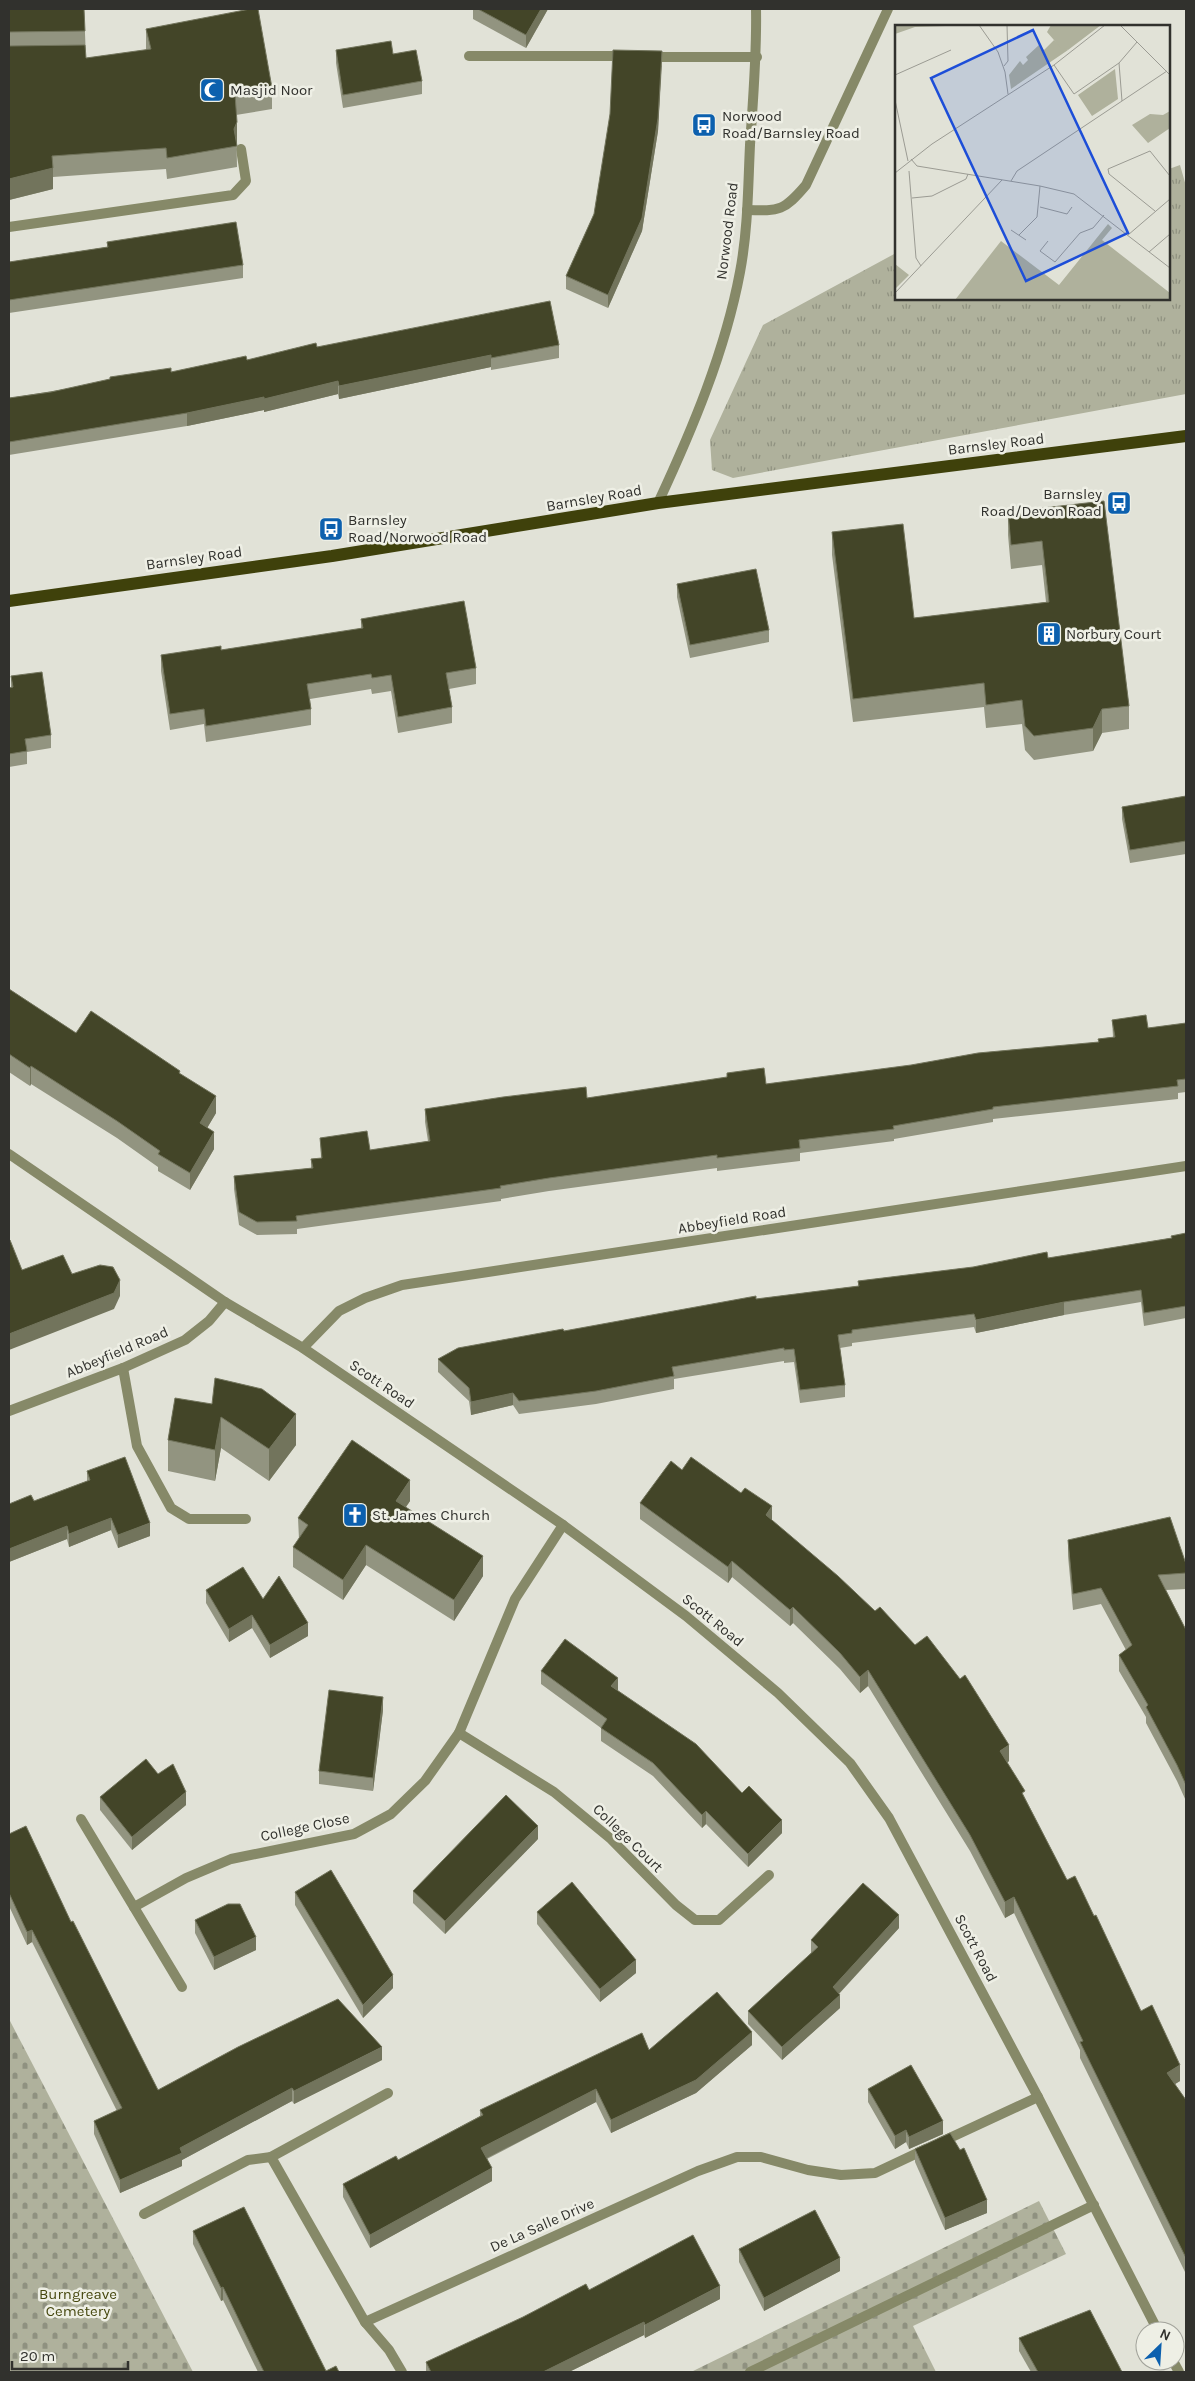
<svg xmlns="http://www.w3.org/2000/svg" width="1195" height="2381" font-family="Karla,sans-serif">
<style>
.grass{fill:url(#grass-tufts)}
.cemetery{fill:url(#cemetery-stones)}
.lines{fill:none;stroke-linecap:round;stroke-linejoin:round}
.service{stroke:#868968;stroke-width:10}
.minor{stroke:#868968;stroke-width:10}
.tertiary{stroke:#868968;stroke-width:10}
.primary{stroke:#3f410b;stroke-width:12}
.wall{fill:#929480}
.shaded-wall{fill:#72745c}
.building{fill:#434528;stroke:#72745c}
.labels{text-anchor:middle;stroke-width:5;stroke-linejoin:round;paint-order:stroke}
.poi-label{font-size:15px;fill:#31312d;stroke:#eeefe5;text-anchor:start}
.street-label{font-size:15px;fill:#31312d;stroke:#eeefe5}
.park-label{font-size:15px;fill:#46480f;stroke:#eeefe5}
.inset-road{fill:none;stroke:#9b9b93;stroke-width:1}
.view{fill:#1d4ed8;fill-opacity:0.15;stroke:#1d4ed8;stroke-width:2.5}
.inset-edge{fill:none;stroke:#31312d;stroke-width:2.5}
</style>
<defs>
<pattern id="grass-tufts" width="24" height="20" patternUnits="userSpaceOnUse" patternTransform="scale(1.25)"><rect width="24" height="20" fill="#afb19c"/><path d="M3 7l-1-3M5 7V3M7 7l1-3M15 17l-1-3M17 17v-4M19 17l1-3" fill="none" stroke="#8f9180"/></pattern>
<pattern id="cemetery-stones" width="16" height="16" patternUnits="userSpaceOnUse" patternTransform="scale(1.25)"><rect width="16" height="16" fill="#afb19c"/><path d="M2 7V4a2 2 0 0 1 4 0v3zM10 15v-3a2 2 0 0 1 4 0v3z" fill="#8f9180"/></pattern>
</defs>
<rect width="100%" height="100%" fill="#e1e2d7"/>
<path class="grass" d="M1180,165L1186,186V394L733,478L712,470L710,440L763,325L896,253V299H1169V169Z"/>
<g class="cemetery">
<path d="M9,2019L193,2372H9Z"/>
<path d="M1039,2201L1066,2254L913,2326L936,2372H691Z"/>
</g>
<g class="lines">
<g class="service">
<path d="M469,56H626"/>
<path d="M650,57H757"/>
<path d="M9,227L233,195L246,181L241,149"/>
<path d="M123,1368L137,1446L171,1508L189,1519H246"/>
<path d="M144,2214L248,2160L271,2157"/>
<path d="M365,2322L389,2350L402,2372"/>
<path d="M750,2372L1094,2205"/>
</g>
<g class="minor">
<path d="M747,210C780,211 784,211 806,185L888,9"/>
<path d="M9,1154L225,1302L303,1348L563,1525L686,1616L778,1693L850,1763L889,1818L1038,2097L1158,2331"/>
<path d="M303,1348L339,1311L365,1298L402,1285L1186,1166"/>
<path d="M9,1411L123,1368L185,1340L209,1321L225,1302"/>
<path d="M459,1733L554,1792L611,1839L676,1905L695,1920H719L769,1875"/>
<path d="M81,1819L182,1987"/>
<path d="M134,1907L186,1878L231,1859L354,1834L391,1814L425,1781L459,1733L515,1599L563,1525"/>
<path d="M388,2093L271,2157L365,2322L698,2171L737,2157H761L808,2170L841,2175L875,2173L926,2149"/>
<path d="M941,2142L1038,2097"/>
<path d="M1173,2361L1179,2372"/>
</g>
<path class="tertiary" d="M658,503C692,430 725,352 740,272C748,230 748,187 750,145C753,99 757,54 756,9"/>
<path class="primary" d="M9,601L332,556L658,503L1186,436"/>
</g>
<g class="wall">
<path d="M9,9H84L86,58L146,50V29L272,88V109L236,115L237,167L167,179L166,169L53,177V189L9,200Z"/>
<path d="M473,9H548L526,48L473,19Z"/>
<path d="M336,50L393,54L422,81V94L343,108L336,63Z"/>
<path d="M662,64L658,131L642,231L608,308L566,289V276Z"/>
<path d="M107,242L243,265V278L9,313V262L107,247Z"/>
<path d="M559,345V358L491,370V367L339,399L338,394L264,412V410L187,426L9,455V398L171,372L247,360L317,347Z"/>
<path d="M1104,501L1129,706V729L1102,733L1093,751L1034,760L1025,750L1022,724L986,728L984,707L853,722L832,555V532L914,618L1046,602L1042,565L1011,569L1008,535V512Z"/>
<path d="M677,584L769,630V642L690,658L677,597Z"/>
<path d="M361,619L476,668V684L449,689L452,707V723L398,733L391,691L372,694L371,689L310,699L311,709V725L206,742L204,724L170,730L161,671V655L221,650L361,629Z"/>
<path d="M11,676L51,735V748L27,752V764L9,767V688L11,687Z"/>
<path d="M1186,796V854L1130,863L1122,819V807Z"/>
<path d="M9,989L76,1033L180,1074L216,1113L207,1128L214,1149L190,1190L158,1171V1167L117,1138L31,1084L30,1086L9,1072Z"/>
<path d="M1112,1020L1148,1028L1186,1023V1092L1178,1093V1099L993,1119V1122L894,1139V1141L800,1153V1161L717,1171V1168L549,1191L501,1199V1201L297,1229V1234L257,1235L239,1225L234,1189V1176L311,1168V1159L321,1158L320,1138L370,1150L428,1141L425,1122V1109L587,1098L727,1078V1073L766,1084L1098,1042V1039L1113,1037Z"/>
<path d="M1186,1233V1318L1144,1326L1141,1302L1064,1315L976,1333L974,1327L852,1343V1346L840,1348L845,1385V1397L800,1403L794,1362L784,1363V1361L674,1379V1389L596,1404L519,1414L513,1405L471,1415L469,1401L438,1372V1359L564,1331L756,1299L858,1286V1281L1048,1258L1171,1238Z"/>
<path d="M175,1398L296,1445L269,1481L221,1448L215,1481L168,1471V1440Z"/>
<path d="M682,1470L772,1520L1009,1761L1007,1763L1067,1880L1180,2081L1175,2084L1186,2100V2274L1080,2058V2050L1014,1913L1005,1918L970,1851L868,1686L860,1693L840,1669L793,1623L790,1626L732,1577L728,1583L640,1519V1503Z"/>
<path d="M87,1471L150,1536L118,1548L111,1530L69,1547L67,1539L9,1562V1504L34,1501L87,1481Z"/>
<path d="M410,1501L406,1507L483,1576L454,1621L366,1565L343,1600L293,1567V1547L299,1539L298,1518Z"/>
<path d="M1068,1540L1186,1564V1589L1166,1590L1186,1630V1801L1177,1781L1146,1723V1717L1119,1671V1655L1126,1650L1101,1604L1073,1610L1068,1556Z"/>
<path d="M206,1590L263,1599L308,1636L270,1658L252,1628L229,1642L206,1603Z"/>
<path d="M541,1671L618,1691L742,1793L782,1833L748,1867L706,1824L702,1828L653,1776L601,1741V1728L541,1684Z"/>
<path d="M383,1710L373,1791L319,1784V1771Z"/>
<path d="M158,1774L186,1805L132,1850L100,1810V1797Z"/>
<path d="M9,1834L71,1922L158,2090L382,2060L294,2104L292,2101L182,2160V2166L120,2193L94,2134V2121L117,2111L32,1942L27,1945L9,1906Z"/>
<path d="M538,1839L445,1934L413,1903V1891Z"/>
<path d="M295,1892L393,1988L363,2018L295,1905Z"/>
<path d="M537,1912L636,1973L600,2002L537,1924Z"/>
<path d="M195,1920L256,1950L214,1970L195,1933Z"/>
<path d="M899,1928L839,1994L840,2008L782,2060L748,2024V2011L811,1953V1940Z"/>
<path d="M752,2045L696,2093L611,2133L596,2102L487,2159L492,2181L370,2248L343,2197V2184L398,2160L480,2116V2110L649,2050Z"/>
<path d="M868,2089L943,2134L909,2149L906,2142L895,2149L868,2102Z"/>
<path d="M915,2149L987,2213L945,2230L915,2162Z"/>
<path d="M193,2231L326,2371L339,2372H258L223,2300L221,2301L193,2244Z"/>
<path d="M739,2249L840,2271L764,2311L739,2262Z"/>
<path d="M589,2290L720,2299L645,2338L644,2335L569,2372H426V2362Z"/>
<path d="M1019,2338L1122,2372H1031L1019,2351Z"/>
</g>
<g class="shaded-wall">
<path d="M541,9H548L526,48V35Z"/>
<path d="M662,51L658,131L642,231L608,308V295Z"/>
<path d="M237,122V143L236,146L234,129Z"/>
<path d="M53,168V189L9,200V179Z"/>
<path d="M491,355V367L339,399V386Z"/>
<path d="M338,381V394L264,412V399Z"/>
<path d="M264,397V410L187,426V413Z"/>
<path d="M1102,709V733L1093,751V728Z"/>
<path d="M31,1066V1084L30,1086V1068Z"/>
<path d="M216,1096V1113L200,1140V1123Z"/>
<path d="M214,1132V1149L190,1190V1173Z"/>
<path d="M120,1280V1296L114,1309L9,1350V1334Z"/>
<path d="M1064,1302V1315L976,1333V1320Z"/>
<path d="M513,1393V1405L471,1415V1402Z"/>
<path d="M296,1414V1445L269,1481V1449Z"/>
<path d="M221,1417V1448L215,1481V1450Z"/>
<path d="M410,1480V1501L396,1521V1501Z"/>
<path d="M772,1506V1522L766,1515Z"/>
<path d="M111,1518V1530L69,1547V1534Z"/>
<path d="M150,1523V1536L118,1548V1535Z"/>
<path d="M67,1526V1539L9,1562V1549Z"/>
<path d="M366,1545V1565L343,1600V1580Z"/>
<path d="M483,1556V1576L454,1621V1600Z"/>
<path d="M732,1561V1577L728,1583V1567Z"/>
<path d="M793,1607V1623L790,1626V1610Z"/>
<path d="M252,1615V1628L229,1642V1629Z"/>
<path d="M308,1623V1636L270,1658V1645Z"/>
<path d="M868,1670V1686L860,1693V1677Z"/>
<path d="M618,1678V1691L611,1686Z"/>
<path d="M383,1697V1710L373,1791V1778Z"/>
<path d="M1009,1745V1761L1000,1767V1751Z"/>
<path d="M186,1792V1805L132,1850V1837Z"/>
<path d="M706,1811V1824L702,1828V1815Z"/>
<path d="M782,1820V1833L748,1867V1854Z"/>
<path d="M538,1826V1839L445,1934V1921Z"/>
<path d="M1014,1897V1913L1005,1918V1902Z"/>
<path d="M899,1915V1928L833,2000V1987Z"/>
<path d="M32,1930V1942L27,1945V1932Z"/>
<path d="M256,1937V1950L214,1970V1957Z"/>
<path d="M636,1960V1973L600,2002V1989Z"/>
<path d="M393,1975V1988L363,2018V2005Z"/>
<path d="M840,1995V2008L782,2060V2047Z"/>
<path d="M752,2032V2045L696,2093L611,2133V2120Z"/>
<path d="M382,2047V2060L294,2104V2091Z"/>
<path d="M1180,2065V2081L1167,2089V2073Z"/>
<path d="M292,2088V2101L182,2160V2166L120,2193V2180Z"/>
<path d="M596,2089V2102L481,2161V2148Z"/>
<path d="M943,2121V2134L909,2149V2137Z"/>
<path d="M906,2130V2142L895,2149V2136Z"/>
<path d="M492,2168V2181L370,2248V2235Z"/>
<path d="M987,2200V2213L945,2230V2218Z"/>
<path d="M840,2258V2271L764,2311V2298Z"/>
<path d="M720,2286V2299L645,2338V2325Z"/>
<path d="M223,2287V2300L221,2301V2288Z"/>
<path d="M644,2322V2335L569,2372H543Z"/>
</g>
<g class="building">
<path d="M9,9H84L85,31L9,32Z"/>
<path d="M250,9H258L272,88L235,94L237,122L234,129L237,146L167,158L166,148L52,156L53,168L9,179V46L85,45L86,58L151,49L146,29Z"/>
<path d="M478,9H541L526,35Z"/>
<path d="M391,41L393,54L416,50L422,81L343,95L336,50Z"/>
<path d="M613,50L662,51L658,118L642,218L608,295L566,276L594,214L610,114Z"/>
<path d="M236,222L243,265L9,300V262L108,247L107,242Z"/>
<path d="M550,301L559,345L491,358V355L339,386L338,381L264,399V397L187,413L9,442V398L51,392L110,379V377L171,368V372L246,356L247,360L316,343L317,347Z"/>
<path d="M1104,501L1129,706L1102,709L1093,728L1034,736L1025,726L1022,700L986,705L984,683L853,699L832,532L903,524L914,618L1049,602L1042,541L1011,545L1008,512Z"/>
<path d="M756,569L769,630L690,645L677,584Z"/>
<path d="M464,601L476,668L446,673L452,707L398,717L391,675L372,678L371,674L307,684L311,709L206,726L204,709L170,714L161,655L221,646V650L363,628L361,619Z"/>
<path d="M42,672L51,735L25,739L27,751L9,754V688L13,687L11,676Z"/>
<path d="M1186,796V841L1130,850L1122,807Z"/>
<path d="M9,989L76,1033L91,1011L180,1071L179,1073L216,1096L200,1123L214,1132L190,1173L158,1154L160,1151L117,1121L31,1066L30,1068L9,1054Z"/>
<path d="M1146,1015L1148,1028L1186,1023V1079L1177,1080L1178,1086L993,1107V1109L893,1126L894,1129L799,1140L800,1148L717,1158V1155L549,1178L500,1186L501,1188L296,1216L297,1221L257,1222L239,1212L234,1176L313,1168L311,1159L322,1158L320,1138L367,1131L370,1150L430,1141L425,1109L503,1097L586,1087L587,1098L727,1077V1073L764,1068L766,1084L911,1065L978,1053L1099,1042L1098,1039L1115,1037L1112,1020Z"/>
<path d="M1186,1233V1306L1144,1313L1141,1290L1064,1302L976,1320L974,1314L852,1330V1333L838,1335L845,1385L800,1390L794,1349L784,1350V1348L672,1367L674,1376L596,1391L519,1401L513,1393L471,1402L469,1388L438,1359L458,1348L563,1329L564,1331L756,1296V1299L859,1286L858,1281L973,1267L1047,1252L1048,1258L1172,1238L1171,1236Z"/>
<path d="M10,1240L22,1270L63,1255L72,1274L100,1265L113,1267L120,1280L114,1293L9,1334V1241Z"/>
<path d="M215,1378L262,1389L296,1414L269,1449L221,1417L215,1450L168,1440L175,1398L212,1404Z"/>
<path d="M352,1440L410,1480L396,1501L483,1556L454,1600L366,1545L343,1580L293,1547L308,1525L298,1518Z"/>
<path d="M125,1457L150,1523L118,1535L111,1518L69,1534L67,1526L9,1549V1504L31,1495L34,1501L90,1480L87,1471Z"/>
<path d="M691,1457L741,1493L745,1488L772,1506L766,1515L838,1576L875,1611L880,1607L915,1645L927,1636L960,1679L965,1675L1009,1745L1000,1751L1025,1791L1022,1793L1067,1880L1075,1876L1094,1916L1096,1915L1141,2011L1152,2005L1180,2065L1167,2073L1186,2100V2258L1080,2042L1083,2041L1014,1897L1005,1902L970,1835L868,1670L860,1677L840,1653L793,1607L790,1610L732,1561L728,1567L640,1503L671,1461L682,1470Z"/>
<path d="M1170,1517L1186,1564V1573L1158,1575L1186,1630V1785L1177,1765L1146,1707L1148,1705L1119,1655L1132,1645L1101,1588L1073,1594L1068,1540Z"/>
<path d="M243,1567L263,1599L279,1576L308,1623L270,1645L252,1615L229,1629L206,1590Z"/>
<path d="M565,1639L618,1678L611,1686L696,1744L742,1793L749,1786L782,1820L748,1854L706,1811L702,1815L653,1763L601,1728L607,1719L541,1671Z"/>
<path d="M329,1690L383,1697L373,1778L319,1771Z"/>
<path d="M146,1759L158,1774L173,1764L186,1792L132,1837L100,1797Z"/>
<path d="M506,1795L538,1826L445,1921L413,1891Z"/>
<path d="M26,1826L71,1922L73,1921L158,2090L238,2047L338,1999L382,2047L294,2091L292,2088L180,2148L182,2153L120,2180L94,2121L122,2108L32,1930L27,1932L9,1893V1834Z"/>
<path d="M331,1870L393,1975L363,2005L295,1892Z"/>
<path d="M572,1882L636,1960L600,1989L537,1912Z"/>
<path d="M863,1883L899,1915L833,1987L840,1995L782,2047L748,2011L818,1947L811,1940Z"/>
<path d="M228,1904H240L256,1937L214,1957L195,1920Z"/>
<path d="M717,1992L752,2032L696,2080L611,2120L596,2089L481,2148L492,2168L370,2235L343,2184L396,2156L398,2160L483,2115L480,2110L642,2033L649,2050Z"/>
<path d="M911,2065L943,2121L909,2137L906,2130L895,2136L868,2089Z"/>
<path d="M950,2133L960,2150L964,2148L987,2200L945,2218L915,2149Z"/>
<path d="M244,2207L326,2371L336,2366L339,2372H264L223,2287L221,2288L193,2231Z"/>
<path d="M815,2210L840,2258L764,2298L739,2249Z"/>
<path d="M693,2235L720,2286L645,2325L644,2322L543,2372H431L426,2362L523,2317L586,2284L589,2290Z"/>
<path d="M1090,2310L1122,2372H1038L1019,2338Z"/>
</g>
<defs>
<symbol id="mosque-square" viewBox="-11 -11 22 22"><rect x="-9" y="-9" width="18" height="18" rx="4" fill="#0c60ae" stroke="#eeefe5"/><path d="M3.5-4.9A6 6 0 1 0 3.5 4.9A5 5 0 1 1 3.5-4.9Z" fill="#fff"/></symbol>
<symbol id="bus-square" viewBox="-11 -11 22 22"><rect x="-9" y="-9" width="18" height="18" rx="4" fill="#0c60ae" stroke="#eeefe5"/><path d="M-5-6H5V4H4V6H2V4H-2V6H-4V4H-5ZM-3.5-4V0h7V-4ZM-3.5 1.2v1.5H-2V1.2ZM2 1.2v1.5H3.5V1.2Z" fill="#fff"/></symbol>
<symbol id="building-square" viewBox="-11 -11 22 22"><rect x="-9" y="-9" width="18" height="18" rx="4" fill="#0c60ae" stroke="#eeefe5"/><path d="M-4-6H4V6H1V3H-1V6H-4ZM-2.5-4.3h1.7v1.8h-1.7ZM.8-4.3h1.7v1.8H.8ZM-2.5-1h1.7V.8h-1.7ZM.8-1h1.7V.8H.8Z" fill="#fff"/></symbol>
<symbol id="church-square" viewBox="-11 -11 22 22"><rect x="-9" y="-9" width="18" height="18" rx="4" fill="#0c60ae" stroke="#eeefe5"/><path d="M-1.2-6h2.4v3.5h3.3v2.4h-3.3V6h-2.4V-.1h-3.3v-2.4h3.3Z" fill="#fff"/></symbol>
</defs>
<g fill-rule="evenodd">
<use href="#mosque-square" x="198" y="76" width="28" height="28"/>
<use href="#bus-square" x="690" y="111" width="28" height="28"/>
<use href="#bus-square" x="1105" y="489" width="28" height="28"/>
<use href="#bus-square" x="317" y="515" width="28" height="28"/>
<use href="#building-square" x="1035" y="620" width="28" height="28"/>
<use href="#church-square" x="341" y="1501" width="28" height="28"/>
</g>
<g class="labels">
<g class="poi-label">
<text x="230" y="95">Masjid Noor</text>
<text x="722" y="121">Norwood<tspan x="722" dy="17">Road/Barnsley Road</tspan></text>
<text x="1102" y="499" text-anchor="end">Barnsley<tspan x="1102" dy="17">Road/Devon Road</tspan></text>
<text x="348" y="525">Barnsley<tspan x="348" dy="17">Road/Norwood Road</tspan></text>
<text x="1066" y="639">Norbury Court</text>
<text x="372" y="1520">St. James Church</text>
</g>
<g class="street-label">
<text transform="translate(727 231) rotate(-83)" y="5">Norwood Road</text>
<text transform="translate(996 444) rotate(-7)" y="5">Barnsley Road</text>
<text transform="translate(594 498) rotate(-10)" y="5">Barnsley Road</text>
<text transform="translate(194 558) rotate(-8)" y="5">Barnsley Road</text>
<text transform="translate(732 1220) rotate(-9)" y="5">Abbeyfield Road</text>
<text transform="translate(117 1352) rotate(-23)" y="5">Abbeyfield Road</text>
<text transform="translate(382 1384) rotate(34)" y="5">Scott Road</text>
<text transform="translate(713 1620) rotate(39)" y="5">Scott Road</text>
<text transform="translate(305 1827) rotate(-12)" y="5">College Close</text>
<text transform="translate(628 1838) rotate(44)" y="5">College Court</text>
<text transform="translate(976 1948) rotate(62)" y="5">Scott Road</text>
<text transform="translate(542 2225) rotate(-24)" y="5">De La Salle Drive</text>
</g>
<g class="park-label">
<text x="78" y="2299">Burngreave<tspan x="78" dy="17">Cemetery</tspan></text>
</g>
</g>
<g transform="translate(895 25)">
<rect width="275" height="275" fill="#e1e2d7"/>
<path d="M159,15L173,25L116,64L114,50L125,36L128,40L133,35L131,32L144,20L149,25Z" fill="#afb19c"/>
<path d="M0,0H81L20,2L0,9ZM156,0H206L173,25L165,22L152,7ZM275,86V103L253,118L237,100L255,89L268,90Z" fill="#afb19c"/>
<path d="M213,199L217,203L207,215L275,268V275H60L106,216L164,260Z" fill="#afb19c"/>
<path d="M220,44L223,74L197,91L183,70ZM0,239L14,250L0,264Z" fill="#afb19c"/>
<path class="inset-road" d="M84,0L103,27L110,47L113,69M225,0L275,50M159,40L179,69L224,38M109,41L113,36L112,0M0,50L56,25M0,75L13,136M227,76L224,38L242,17M16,134L22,141L145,161L179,169L275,243M14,146L21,233L26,241M0,148L37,119L159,40L210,0M116,156L122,146L272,46M17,173L37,171L71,154L73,149M145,182L172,189L177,182M260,186L214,149L213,144L255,126L275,151M116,205L131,215M124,210L142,192L145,161M233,210L275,174M153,216L145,226L160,237L185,208L198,203L209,190M254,227L275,209M0,268L107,155"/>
<path class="view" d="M138,5L233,208L131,256L36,53Z"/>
<rect width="275" height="275" class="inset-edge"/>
</g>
<rect width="1195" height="2381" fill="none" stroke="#31312d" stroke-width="20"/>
<g transform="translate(1160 2346) rotate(25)"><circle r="24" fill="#eeefe5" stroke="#a2a39b"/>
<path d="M0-4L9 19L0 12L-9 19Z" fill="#0c60ae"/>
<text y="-8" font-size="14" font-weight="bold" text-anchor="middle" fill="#31312d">N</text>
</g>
<path d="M12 2361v8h116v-8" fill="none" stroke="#31312d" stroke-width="2.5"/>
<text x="20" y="2361" font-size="15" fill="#31312d" stroke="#eeefe5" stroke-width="4" paint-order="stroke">20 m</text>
</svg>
